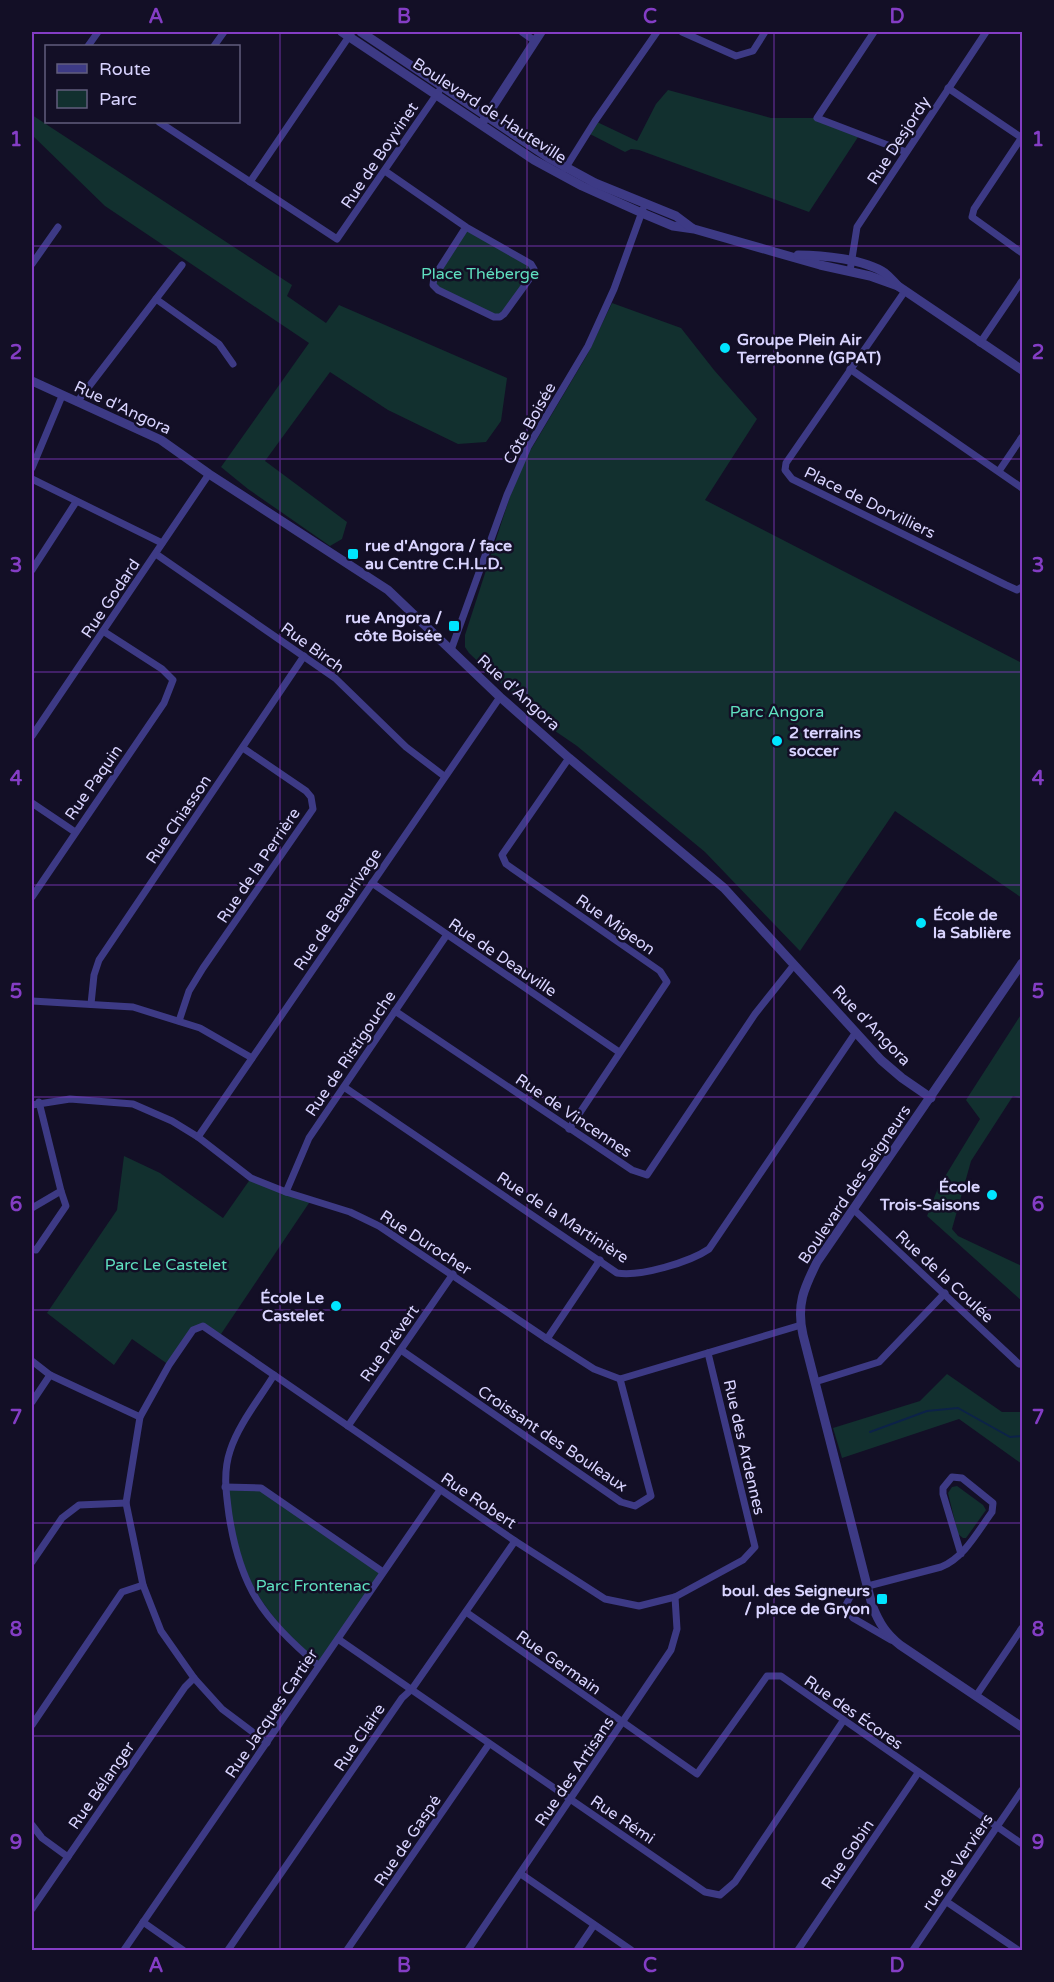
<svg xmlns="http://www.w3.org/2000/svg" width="1054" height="1982" font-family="'Varela Round',sans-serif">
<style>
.green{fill:#12302f}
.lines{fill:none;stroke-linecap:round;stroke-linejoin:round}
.stream{stroke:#0c2248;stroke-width:2}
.minor{stroke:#3d3a85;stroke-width:7}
.tertiary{stroke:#3d3a85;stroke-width:9}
.grid{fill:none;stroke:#843dc5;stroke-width:1.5;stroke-opacity:0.55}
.poi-dot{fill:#00e5ff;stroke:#130f26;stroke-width:2}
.labels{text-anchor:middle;stroke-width:5;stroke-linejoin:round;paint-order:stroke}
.street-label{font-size:16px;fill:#d9d4ff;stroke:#130f26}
.park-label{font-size:16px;fill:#5fe0c0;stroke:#130f26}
.poi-label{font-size:16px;font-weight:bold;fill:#d9d4ff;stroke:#130f26;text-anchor:start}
.neatline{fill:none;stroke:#843dc5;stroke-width:2}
.grid-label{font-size:20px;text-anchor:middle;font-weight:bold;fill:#843dc5}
</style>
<rect width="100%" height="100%" fill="#130f26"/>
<g class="green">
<path d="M668,90L771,118H817L860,134L809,212L639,150L631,149L625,152L588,133L595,121L637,141L656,104Z"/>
<path d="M32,115L292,285L287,296L326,323L339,305L507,378L501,421L486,442L458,444L388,410L330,372L265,461L347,522L342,539L330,546L248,489L221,467L309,343L105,206L32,135Z"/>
<path d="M466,227L534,269L500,317L438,290L434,277Z"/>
<path d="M612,303L681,328L714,370L757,419L705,500L1022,663V898L895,811L800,951L705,852L577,746L542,722L469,653L465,647V635L513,487L530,451L587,355Z"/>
<path d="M1022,1013V1099L1013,1096L971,1161L952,1229L958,1236L1022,1266V1301L927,1216L938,1188L980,1119L966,1100Z"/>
<path d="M124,1156L160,1173L223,1218L251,1178L311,1200L219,1337L203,1326L193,1330L169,1365L132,1339L114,1365L47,1313L117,1210Z"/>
<path d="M947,1374L1002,1412H1022V1464L959,1419L842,1458L833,1428L920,1401Z"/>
<path d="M957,1486L983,1505L986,1510L966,1538H963L958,1534L948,1493L952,1487Z"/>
<path d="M261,1488L383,1572L318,1665C305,1649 290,1637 277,1621C242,1580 235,1541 228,1489Z"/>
</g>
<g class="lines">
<path class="stream" d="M870,1432L927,1411L958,1408L1010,1437L1022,1436"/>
<g class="minor">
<path d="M522,32L535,41"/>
<path d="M682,32L736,56L753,51L765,32"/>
<path d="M874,32L817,118L906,152"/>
<path d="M88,46L98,32"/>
<path d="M214,46L224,32"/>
<path d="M948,88L1022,138"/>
<path d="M159,122L337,239L439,91"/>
<path d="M1022,137L974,209L972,217L1022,253"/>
<path d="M565,169L595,121L657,32"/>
<path d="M385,171L466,227L531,264L534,269L533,274L504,314L500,317H494L438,290L433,285L434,277L466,227"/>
<path d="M250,182L352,32"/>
<path d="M32,264L58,227"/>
<path d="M850,271L857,227L986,32"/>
<path d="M905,291L786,463L785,470L792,479L1006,585L1017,590L1022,587"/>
<path d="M156,299L219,344L233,364"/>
<path d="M980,343L1022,281"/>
<path d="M850,369L1022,488"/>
<path d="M77,402L182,265"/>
<path d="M32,468L62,396"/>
<path d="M999,471L1022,437"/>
<path d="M32,479L162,543"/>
<path d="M156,554L335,678L406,747L444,776"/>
<path d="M32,570L76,502"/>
<path d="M451,650L507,495L528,447L588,346L614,289L643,209"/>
<path d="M32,736L209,474"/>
<path d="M569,758L502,855L506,864L660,971L667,982L569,1129"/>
<path d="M32,803L75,832"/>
<path d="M372,883L619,1052"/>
<path d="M32,897L164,703L173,680L162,669L103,631"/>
<path d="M32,1001L133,1007L200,1028L252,1058"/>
<path d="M91,1004L94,975L99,960L304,656"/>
<path d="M395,1011L632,1170L647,1175L755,1014L794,965"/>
<path d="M179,1021L189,991L203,968L313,809L311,797L306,791L243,748"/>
<path d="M344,1087L617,1273C640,1277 690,1262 709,1249L856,1032"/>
<path d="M32,1105L70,1099L133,1104L172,1121L198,1137L251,1178L286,1192L350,1212L379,1226L547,1339L594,1369L620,1379L801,1325"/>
<path d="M198,1137L500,697"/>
<path d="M286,1192L309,1138L446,936"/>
<path d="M32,1208L61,1191L39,1102"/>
<path d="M853,1209L1019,1364"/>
<path d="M32,1249L36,1250L66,1206L61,1191"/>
<path d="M547,1339L600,1260"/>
<path d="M401,1350L621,1502L635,1506L651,1496L620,1379"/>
<path d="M32,1361L50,1375L140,1417"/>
<path d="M274,1375C260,1398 238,1425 230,1451C223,1472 226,1493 229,1515C240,1587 263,1619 318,1665"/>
<path d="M815,1382L879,1362L945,1293"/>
<path d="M32,1402L50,1375"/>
<path d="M348,1426L453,1274"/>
<path d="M225,1487L261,1488L383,1572"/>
<path d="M32,1562L62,1518L79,1505L126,1503"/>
<path d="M466,1612L697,1774L767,1676H781L1022,1844"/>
<path d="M338,1639L705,1892L720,1895L735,1882L843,1721"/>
<path d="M891,1640L853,1618L845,1607L851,1595L868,1586L941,1567C964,1558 978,1531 992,1512L993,1503L962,1478L952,1477L943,1488V1494L961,1554"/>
<path d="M976,1696L1022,1628"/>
<path d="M32,1725L122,1592L143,1585"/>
<path d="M267,1743L222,1709L194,1678L161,1631L143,1585L126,1503L140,1417L169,1365L193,1330L203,1326L515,1541L605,1599L639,1606L675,1597L743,1560L755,1547L708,1353"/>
<path d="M32,1825L42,1838L68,1857"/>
<path d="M521,1874L631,1950"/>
<path d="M947,1902L1018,1950"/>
<path d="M32,1909L185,1687L194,1678"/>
<path d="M143,1922L183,1950"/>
<path d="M124,1950L440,1490"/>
<path d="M228,1950L402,1698L412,1689L515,1541"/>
<path d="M347,1950L489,1744"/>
<path d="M468,1950L671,1650L677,1629L675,1597"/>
<path d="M577,1950L594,1925"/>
<path d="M798,1950L918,1773"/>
<path d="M913,1950L1022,1790"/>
</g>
<g class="tertiary">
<path d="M342,32L534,160L582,186L642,213L673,226L694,229L820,265L870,276L898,286"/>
<path d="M361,32L549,158L595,183L676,216L692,228"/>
<path d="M484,120L541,32"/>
<path d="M798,255C822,255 864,259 885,273C889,276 894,282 898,286L1022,370"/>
<path d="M32,381L161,440L209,474L388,590L500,697L569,758L724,888L881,1060L902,1078L931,1098"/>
<path d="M1022,963L817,1262C804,1288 796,1305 803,1335L872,1605C879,1623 886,1634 900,1645L1022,1727"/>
</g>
</g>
<path class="grid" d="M280,32V1950M527,32V1950M774,32V1950M32,246H1022M32,459H1022M32,672H1022M32,885H1022M32,1097H1022M32,1310H1022M32,1523H1022M32,1736H1022"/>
<g class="poi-dot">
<circle cx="725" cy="348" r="6"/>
<rect x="347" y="548" width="12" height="12" rx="3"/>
<rect x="448" y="620" width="12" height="12" rx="3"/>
<circle cx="777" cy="741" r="6"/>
<circle cx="921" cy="923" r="6"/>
<circle cx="992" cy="1195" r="6"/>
<circle cx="336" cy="1306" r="6"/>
<rect x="876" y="1593" width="12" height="12" rx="3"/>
</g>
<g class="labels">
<g class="street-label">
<text transform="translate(490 110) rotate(33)" y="6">Boulevard de Hauteville</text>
<text transform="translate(898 140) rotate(-57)" y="6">Rue Desjordy</text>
<text transform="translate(379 155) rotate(-56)" y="6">Rue de Boyvinet</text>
<text transform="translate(123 407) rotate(25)" y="6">Rue d'Angora</text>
<text transform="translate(529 423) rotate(-61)" y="6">Côte Boisée</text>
<text transform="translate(870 502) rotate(26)" y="6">Place de Dorvilliers</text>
<text transform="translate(110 598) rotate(-56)" y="6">Rue Godard</text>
<text transform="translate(313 647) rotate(36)" y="6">Rue Birch</text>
<text transform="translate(519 692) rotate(42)" y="6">Rue d'Angora</text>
<text transform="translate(93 782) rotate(-55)" y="6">Rue Paquin</text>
<text transform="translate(178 819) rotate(-56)" y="6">Rue Chiasson</text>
<text transform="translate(258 865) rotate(-56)" y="6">Rue de la Perrière</text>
<text transform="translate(337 909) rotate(-56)" y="6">Rue de Beaurivage</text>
<text transform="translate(616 924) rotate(35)" y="6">Rue Migeon</text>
<text transform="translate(503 957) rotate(34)" y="6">Rue de Deauville</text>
<text transform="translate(872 1025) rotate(46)" y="6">Rue d'Angora</text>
<text transform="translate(350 1053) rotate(-56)" y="6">Rue de Ristigouche</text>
<text transform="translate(574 1115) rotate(34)" y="6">Rue de Vincennes</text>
<text transform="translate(854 1184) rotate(-56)" y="6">Boulevard des Seigneurs</text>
<text transform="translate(563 1217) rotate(33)" y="6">Rue de la Martinière</text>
<text transform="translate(426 1242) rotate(33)" y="6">Rue Durocher</text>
<text transform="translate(945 1276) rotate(43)" y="6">Rue de la Coulée</text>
<text transform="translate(389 1343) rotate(-55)" y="6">Rue Prévert</text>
<text transform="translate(553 1438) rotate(34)" y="6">Croissant des Bouleaux</text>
<text transform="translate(745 1447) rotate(77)" y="6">Rue des Ardennes</text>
<text transform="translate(479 1500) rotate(34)" y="6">Rue Robert</text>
<text transform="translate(559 1662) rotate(35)" y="6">Rue Germain</text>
<text transform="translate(854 1712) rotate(35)" y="6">Rue des Écores</text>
<text transform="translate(271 1713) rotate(-56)" y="6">Rue Jacques Cartier</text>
<text transform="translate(359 1737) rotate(-56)" y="6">Rue Claire</text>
<text transform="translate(574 1771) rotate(-56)" y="6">Rue des Artisans</text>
<text transform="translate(101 1785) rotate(-55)" y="6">Rue Bélanger</text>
<text transform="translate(623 1819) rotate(34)" y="6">Rue Rémi</text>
<text transform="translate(407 1840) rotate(-56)" y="6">Rue de Gaspé</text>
<text transform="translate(847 1854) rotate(-56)" y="6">Rue Gobin</text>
<text transform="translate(957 1862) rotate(-56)" y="6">rue de Verviers</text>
</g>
<g class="park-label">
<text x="480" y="279">Place Théberge</text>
<text x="777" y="717">Parc Angora</text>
<text x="166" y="1270">Parc Le Castelet</text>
<text x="313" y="1591">Parc Frontenac</text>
</g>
<g class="poi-label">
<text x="737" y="345">Groupe Plein Air<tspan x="737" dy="18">Terrebonne (GPAT)</tspan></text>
<text x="365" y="551">rue d'Angora / face<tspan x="365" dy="18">au Centre C.H.L.D.</tspan></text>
<text x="442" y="623" text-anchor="end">rue Angora /<tspan x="442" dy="18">côte Boisée</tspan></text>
<text x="789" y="738">2 terrains<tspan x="789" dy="18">soccer</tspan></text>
<text x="933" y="920">École de<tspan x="933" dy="18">la Sablière</tspan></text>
<text x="980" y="1192" text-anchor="end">École<tspan x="980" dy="18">Trois-Saisons</tspan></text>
<text x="324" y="1303" text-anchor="end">École Le<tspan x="324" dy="18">Castelet</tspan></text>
<text x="870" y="1596" text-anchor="end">boul. des Seigneurs<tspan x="870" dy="18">/ place de Gryon</tspan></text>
</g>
</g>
<rect width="1054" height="1982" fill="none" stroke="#130f26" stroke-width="66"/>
<rect x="45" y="45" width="195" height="78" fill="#130f26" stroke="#625e7d" stroke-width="1.5"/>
<rect x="57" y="64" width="30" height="9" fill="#3d3a85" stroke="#625e7d" stroke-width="1.5"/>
<text x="99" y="75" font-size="18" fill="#d9d4ff">Route</text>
<rect x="57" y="90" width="30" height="18" fill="#12302f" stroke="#625e7d" stroke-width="1.5"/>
<text x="99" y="105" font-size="18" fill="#d9d4ff">Parc</text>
<rect x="33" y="33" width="988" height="1916" class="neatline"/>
<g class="grid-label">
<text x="156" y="23">A</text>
<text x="404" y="23">B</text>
<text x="650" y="23">C</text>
<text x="897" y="23">D</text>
<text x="16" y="146">1</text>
<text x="1038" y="146">1</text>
<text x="16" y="359">2</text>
<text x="1038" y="359">2</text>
<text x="16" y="572">3</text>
<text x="1038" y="572">3</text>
<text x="16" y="785">4</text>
<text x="1038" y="785">4</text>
<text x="16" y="998">5</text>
<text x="1038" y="998">5</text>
<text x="16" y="1211">6</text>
<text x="1038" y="1211">6</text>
<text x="16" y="1424">7</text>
<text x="1038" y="1424">7</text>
<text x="16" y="1636">8</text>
<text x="1038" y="1636">8</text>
<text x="16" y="1849">9</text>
<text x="1038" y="1849">9</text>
<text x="156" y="1972">A</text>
<text x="404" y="1972">B</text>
<text x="650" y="1972">C</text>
<text x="897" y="1972">D</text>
</g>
</svg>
